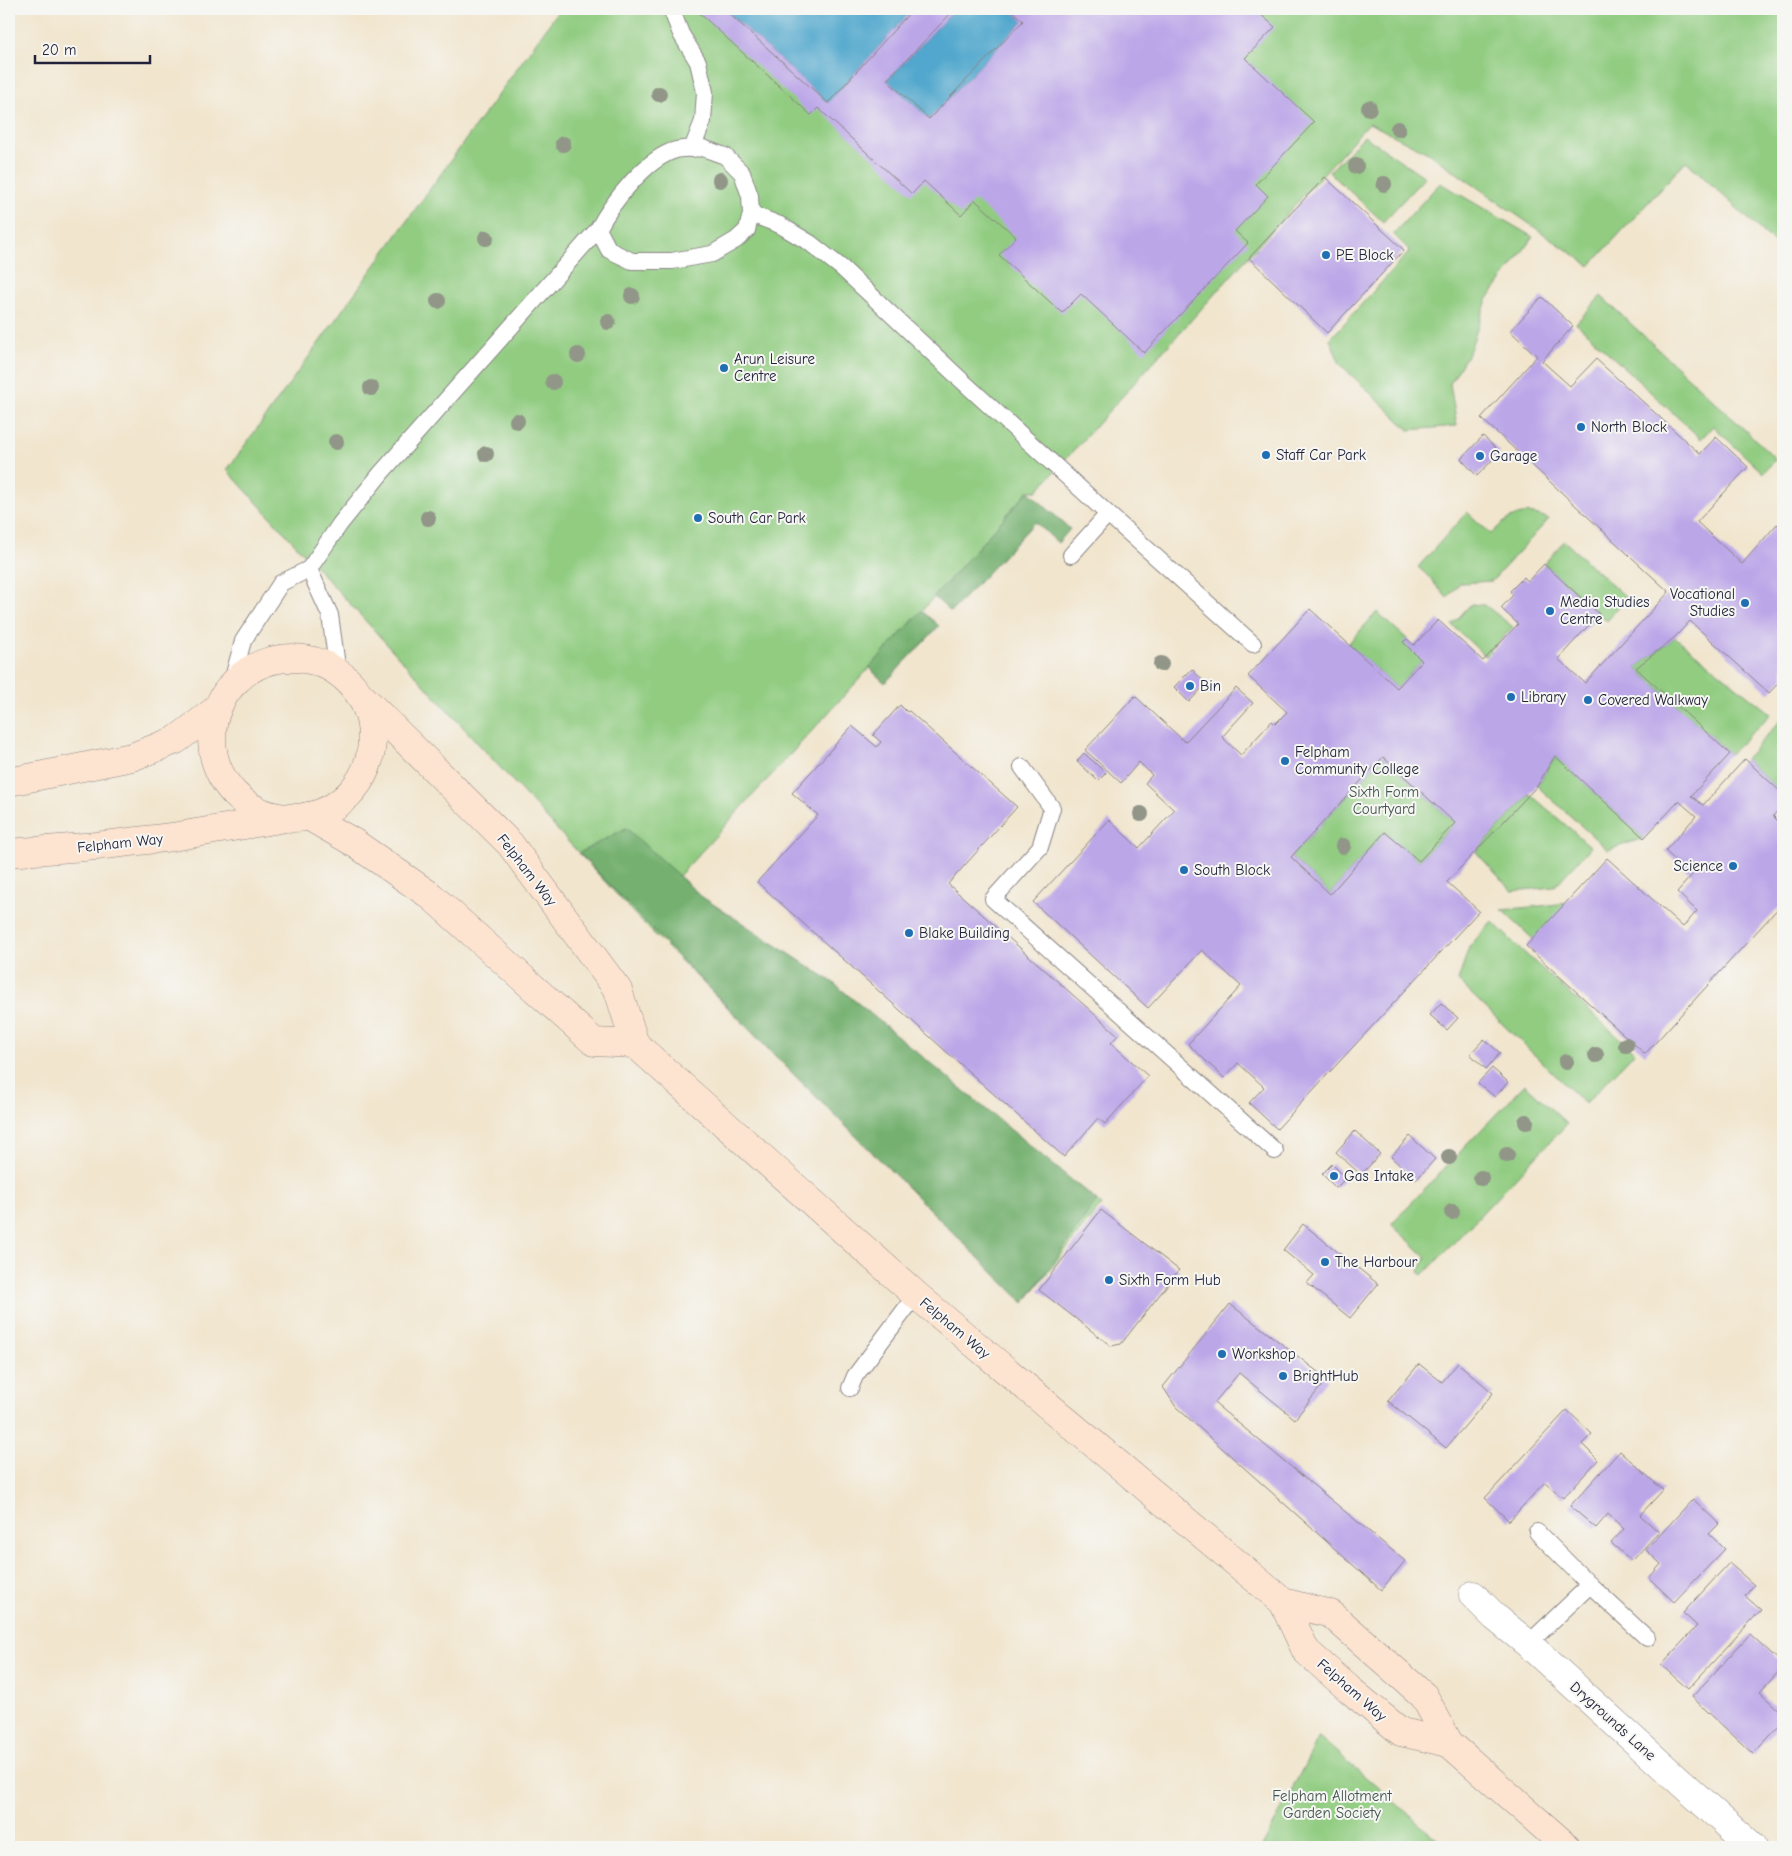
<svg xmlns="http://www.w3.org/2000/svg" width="1792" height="1856" font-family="'Comic Neue',sans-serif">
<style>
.green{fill:#91cc81;stroke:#5a775e}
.forest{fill:#74b06f;stroke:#4b6955}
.water{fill:#51a7cd;stroke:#3a6484}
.building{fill:#bba6e8;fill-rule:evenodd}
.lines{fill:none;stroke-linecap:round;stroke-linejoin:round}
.lane-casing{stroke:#8a8484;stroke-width:18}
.street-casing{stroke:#8a8484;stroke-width:29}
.secondary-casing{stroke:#8a8484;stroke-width:29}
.lane{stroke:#fff;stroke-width:16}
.street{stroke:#fff;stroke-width:28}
.secondary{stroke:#fde4d0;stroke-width:28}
.tree{fill:#919688}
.poi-dot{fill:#1f6fb2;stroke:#f6f6f2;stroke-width:2}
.labels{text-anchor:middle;stroke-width:4;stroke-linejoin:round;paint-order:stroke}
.poi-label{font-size:15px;fill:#22223b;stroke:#f6f6f2;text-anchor:start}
.park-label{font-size:15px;fill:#435550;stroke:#f6f6f2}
.street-label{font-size:15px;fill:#22223b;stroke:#f6f6f2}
</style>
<rect width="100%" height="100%" fill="#f6f6f2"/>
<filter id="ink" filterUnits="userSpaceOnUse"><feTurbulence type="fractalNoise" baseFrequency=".02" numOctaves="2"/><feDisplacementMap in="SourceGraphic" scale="10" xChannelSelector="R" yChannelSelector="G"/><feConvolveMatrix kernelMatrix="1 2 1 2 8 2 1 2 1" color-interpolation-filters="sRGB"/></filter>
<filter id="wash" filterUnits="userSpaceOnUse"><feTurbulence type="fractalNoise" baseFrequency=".0096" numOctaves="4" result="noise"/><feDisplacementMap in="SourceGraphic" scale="20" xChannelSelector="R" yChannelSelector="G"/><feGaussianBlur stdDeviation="1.12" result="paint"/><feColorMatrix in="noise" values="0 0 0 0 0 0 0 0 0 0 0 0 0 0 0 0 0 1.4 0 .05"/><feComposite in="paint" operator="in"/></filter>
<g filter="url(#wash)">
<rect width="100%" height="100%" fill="#f1e5cd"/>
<g class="green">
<path d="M560,9H1783V251L1686,161L1590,266L1428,153L1369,123L1037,491H1028L928,604L679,876L702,897L831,981L1101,1205L1024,1303L641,921L227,470Z"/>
<path d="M1364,136L1425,177L1383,222L1329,172Z"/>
<path d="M1440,183L1533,237L1487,300L1470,350L1450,384L1457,426L1409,430L1340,364L1330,339L1410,251L1393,234Z"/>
<path d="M1601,296L1772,455L1775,460L1763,473L1713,426L1701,439L1576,323Z"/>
<path d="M1467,512L1491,534C1509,516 1523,507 1549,519L1492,581L1460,583L1447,598L1427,575L1418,567Z"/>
<path d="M1564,541L1627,598L1607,621L1544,564Z"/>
<path d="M1471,604L1485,605L1513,627L1485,656L1452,625Z"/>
<path d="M1377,612L1407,639L1422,661L1397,688L1348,644Z"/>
<path d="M1675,637L1771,714L1730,754L1636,668Z"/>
<path d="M1781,720L1783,722V794L1745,759Z"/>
<path d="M1555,756L1644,838L1608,850L1537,786Z"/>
<path d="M1383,757L1455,823L1419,861L1385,832L1330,894L1291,857Z"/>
<path d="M1530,794L1591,847L1554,887L1512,891L1476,852Z"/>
<path d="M1568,903L1534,940L1502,910Z"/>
<path d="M1492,921L1519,948L1635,1052L1585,1104L1458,981L1469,947Z"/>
<path d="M1525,1084L1567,1124L1423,1275L1419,1272L1426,1257L1391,1224Z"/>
<path d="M1319,1737L1447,1847H1262Z"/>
</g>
<g class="forest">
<path d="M1028,491L1070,529L1058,543L1035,522L951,612L934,597Z"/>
<path d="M922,611L939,626L885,683L869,668Z"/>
<path d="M626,828L702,897L831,981L1097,1201L1024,1303L769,1050L579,853Z"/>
</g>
<g class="water">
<path d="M724,9H913L828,103Z"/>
<path d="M955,9H1010L1023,21L929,119L887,80Z"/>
</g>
<g id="blocks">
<g class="building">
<path d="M695,9H724L828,103L913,9H955L887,80L929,119L1023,21L1010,9H1255L1275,27L1245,58L1314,122L1256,184L1268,196L1235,231L1248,243L1144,353L1081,294L1062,313L999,255L1016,237L975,200L961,215L924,181L912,194L818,108L811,115Z"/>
<path d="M1325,177L1404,250L1327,333L1249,258Z"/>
<path d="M1542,297L1573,326L1542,361L1570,386L1596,359L1700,454L1716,437L1748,467L1697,522L1742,564L1777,524L1783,530V678L1769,693L1690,621L1675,637L1636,668L1730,754L1691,796L1703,805L1745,759L1783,794V805L1773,816L1783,826V903L1645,1054L1526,946L1607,858L1683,927L1697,911L1677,892L1692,875L1665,851L1696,816L1679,801L1644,838L1555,756L1537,786L1447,882L1479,911L1277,1129L1249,1103L1264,1087L1238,1063L1224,1078L1188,1044L1241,986L1202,950L1148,1008L1033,902L1109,820L1139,848L1174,810L1145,783L1152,775L1139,762L1121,783L1085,750L1135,696L1185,742L1236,688L1253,703L1222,737L1241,755L1272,721L1275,724L1287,712L1248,676L1310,609L1397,688L1422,661L1403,642L1407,639L1414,645L1438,620L1483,661L1518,624L1501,608L1513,595L1510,591L1524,577L1528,581L1544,564L1599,614L1558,659L1585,683L1669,592L1481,418L1537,356L1510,331ZM1383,757L1455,823L1419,861L1385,832L1330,894L1291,857Z"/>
<path d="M1483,436L1500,452L1477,476L1461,459Z"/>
<path d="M1192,669L1206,684L1189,702L1174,687Z"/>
<path d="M900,705L907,712L909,711L1017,807L948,884L1118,1035L1111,1043L1148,1076L1105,1124L1098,1118L1064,1157L757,882L818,815L792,793L852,726L877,747L881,742L873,735Z"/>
<path d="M1084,753L1106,773L1098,781L1077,761Z"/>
<path d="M1441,1003L1458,1018L1447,1030L1430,1015Z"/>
<path d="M1484,1039L1500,1053L1486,1069L1470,1054Z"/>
<path d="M1492,1068L1508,1082L1495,1097L1478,1083Z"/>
<path d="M1355,1131L1380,1154L1361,1175L1336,1152Z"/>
<path d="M1410,1136L1435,1159L1416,1180L1391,1157Z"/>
<path d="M1332,1164L1346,1178L1336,1188L1322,1174Z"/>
<path d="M1101,1210L1179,1270L1121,1344L1111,1346L1039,1290Z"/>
<path d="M1303,1224L1378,1284L1350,1318L1307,1283L1314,1275L1283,1250Z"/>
<path d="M1230,1304L1327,1379L1295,1419L1239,1373L1214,1403L1405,1561L1381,1590L1176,1407L1163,1387Z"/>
<path d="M1458,1363L1493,1393L1446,1448L1388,1401L1419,1364L1442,1382Z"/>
<path d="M1567,1410L1592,1434L1582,1444L1598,1460L1563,1498L1545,1482L1509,1521L1485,1498Z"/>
<path d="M1620,1451L1663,1490L1640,1515L1659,1532L1632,1561L1611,1543L1624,1529L1608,1514L1596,1528L1570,1506Z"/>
<path d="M1693,1499L1719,1524L1709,1534L1725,1549L1674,1602L1649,1578L1661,1564L1646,1550Z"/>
<path d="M1729,1563L1754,1585L1745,1596L1761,1610L1688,1689L1661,1665L1697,1626L1683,1613Z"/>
<path d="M1750,1634L1783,1664V1667L1760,1692L1783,1713V1722L1753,1754L1692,1697Z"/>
</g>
</g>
</g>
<g filter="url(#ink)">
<use href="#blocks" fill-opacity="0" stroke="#8a8484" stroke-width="1"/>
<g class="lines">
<defs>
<g id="lane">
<path d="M672,9V11L681,34L698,62L705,92L703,121L692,149"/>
<path d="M703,148L725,156L742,173L750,196L751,214L747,230L736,240L712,254L672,261H632L609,250L598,229C612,203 646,158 676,150C685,148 695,149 703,148Z"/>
<path d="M751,214L780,225L810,243L842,268L959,378L1108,514L1253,644"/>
<path d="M1071,555L1108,514"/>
<path d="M309,569L330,615L338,673"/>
<path d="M231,685L243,641L281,583L309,569L340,524L382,472L598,229"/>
<path d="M1022,767L1052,808L1040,847L993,899L1275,1151"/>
<path d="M850,1388L855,1376L916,1295"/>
<path d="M1590,1585L1647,1638"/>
<path d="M1528,1644L1590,1585L1537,1532"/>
</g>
<path id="street" d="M1473,1595L1495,1617L1528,1644L1752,1847"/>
<g id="secondary">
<circle cx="292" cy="738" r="80"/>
<path d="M364,699L510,844L618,990L635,1044L916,1295L1283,1602L1306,1651L1349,1689L1401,1732L1449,1743"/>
<path d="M9,782L132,757L176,740L217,709"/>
<path d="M308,816L353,842L431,896L594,1042L635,1044"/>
<path d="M9,853L96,846L172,837L280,819"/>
<path d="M1283,1602L1331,1614L1424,1696L1449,1743L1567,1847"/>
</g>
</defs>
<use href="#lane" class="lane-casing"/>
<use href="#street" class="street-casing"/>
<use href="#secondary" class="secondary-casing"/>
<use href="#lane" class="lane"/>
<use href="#street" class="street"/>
<use href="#secondary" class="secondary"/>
</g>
<g class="tree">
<circle cx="659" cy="94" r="8"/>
<circle cx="1369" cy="108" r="8"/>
<circle cx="1398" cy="129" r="8"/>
<circle cx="563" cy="144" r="8"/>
<circle cx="1356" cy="166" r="8"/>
<circle cx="720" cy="180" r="8"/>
<circle cx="1384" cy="184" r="8"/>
<circle cx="486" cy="238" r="8"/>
<circle cx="632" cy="296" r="8"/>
<circle cx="438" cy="301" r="8"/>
<circle cx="608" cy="322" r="8"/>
<circle cx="578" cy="355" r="8"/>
<circle cx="553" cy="382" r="8"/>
<circle cx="371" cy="388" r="8"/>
<circle cx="517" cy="421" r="8"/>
<circle cx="336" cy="442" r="8"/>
<circle cx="486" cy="454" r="8"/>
<circle cx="428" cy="518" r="8"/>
<circle cx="1161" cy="664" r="8"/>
<circle cx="1141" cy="814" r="8"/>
<circle cx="1343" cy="846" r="8"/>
<circle cx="1626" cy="1045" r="8"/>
<circle cx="1596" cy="1055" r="8"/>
<circle cx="1566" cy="1062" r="8"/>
<circle cx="1526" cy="1122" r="8"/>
<circle cx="1507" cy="1155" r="8"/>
<circle cx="1449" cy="1157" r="8"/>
<circle cx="1481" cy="1178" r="8"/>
<circle cx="1452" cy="1212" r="8"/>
</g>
</g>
<g class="poi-dot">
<circle cx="1326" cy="255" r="5"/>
<circle cx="724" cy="368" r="5"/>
<circle cx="1581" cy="427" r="5"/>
<circle cx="1266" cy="455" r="5"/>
<circle cx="1480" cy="456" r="5"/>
<circle cx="698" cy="518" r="5"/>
<circle cx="1745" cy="603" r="5"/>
<circle cx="1550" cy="611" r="5"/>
<circle cx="1190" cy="686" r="5"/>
<circle cx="1511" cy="697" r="5"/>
<circle cx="1588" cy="700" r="5"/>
<circle cx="1285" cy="761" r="5"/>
<circle cx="1733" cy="866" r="5"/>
<circle cx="1184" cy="870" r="5"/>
<circle cx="909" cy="933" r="5"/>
<circle cx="1334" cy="1176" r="5"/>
<circle cx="1325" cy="1262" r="5"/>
<circle cx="1109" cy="1280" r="5"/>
<circle cx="1222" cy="1354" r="5"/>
<circle cx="1283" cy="1376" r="5"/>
</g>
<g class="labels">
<g class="poi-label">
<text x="1336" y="260">PE Block</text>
<text x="734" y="364">Arun Leisure<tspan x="734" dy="17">Centre</tspan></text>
<text x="1591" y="432">North Block</text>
<text x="1276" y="460">Staff Car Park</text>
<text x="1490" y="461">Garage</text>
<text x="708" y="523">South Car Park</text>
<text x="1735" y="599" text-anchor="end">Vocational<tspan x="1735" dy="17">Studies</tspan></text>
<text x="1560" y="607">Media Studies<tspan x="1560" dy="17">Centre</tspan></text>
<text x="1200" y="691">Bin</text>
<text x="1521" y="702">Library</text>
<text x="1598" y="705">Covered Walkway</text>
<text x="1295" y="757">Felpham<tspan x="1295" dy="17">Community College</tspan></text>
<text x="1723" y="871" text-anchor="end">Science</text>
<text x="1194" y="875">South Block</text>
<text x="919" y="938">Blake Building</text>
<text x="1344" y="1181">Gas Intake</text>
<text x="1335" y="1267">The Harbour</text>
<text x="1119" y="1285">Sixth Form Hub</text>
<text x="1232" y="1359">Workshop</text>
<text x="1293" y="1381">BrightHub</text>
</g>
<g class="park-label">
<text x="1384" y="797">Sixth Form<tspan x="1384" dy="17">Courtyard</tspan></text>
<text x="1332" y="1801">Felpham Allotment<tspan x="1332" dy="17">Garden Society</tspan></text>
</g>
<g class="street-label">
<text transform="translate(120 843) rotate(-6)" y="5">Felpham Way</text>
<text transform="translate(527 870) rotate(52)" y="5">Felpham Way</text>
<text transform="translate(955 1328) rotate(40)" y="5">Felpham Way</text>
<text transform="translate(1352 1690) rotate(41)" y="5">Felpham Way</text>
<text transform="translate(1613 1721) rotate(42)" y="5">Drygrounds Lane</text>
</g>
</g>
<rect width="1792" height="1856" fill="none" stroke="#f6f6f2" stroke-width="30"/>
<path d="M35 55v8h115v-8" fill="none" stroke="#22223b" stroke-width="2.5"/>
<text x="42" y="55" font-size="15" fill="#22223b" stroke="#f6f6f2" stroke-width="4" paint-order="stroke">20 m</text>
</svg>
